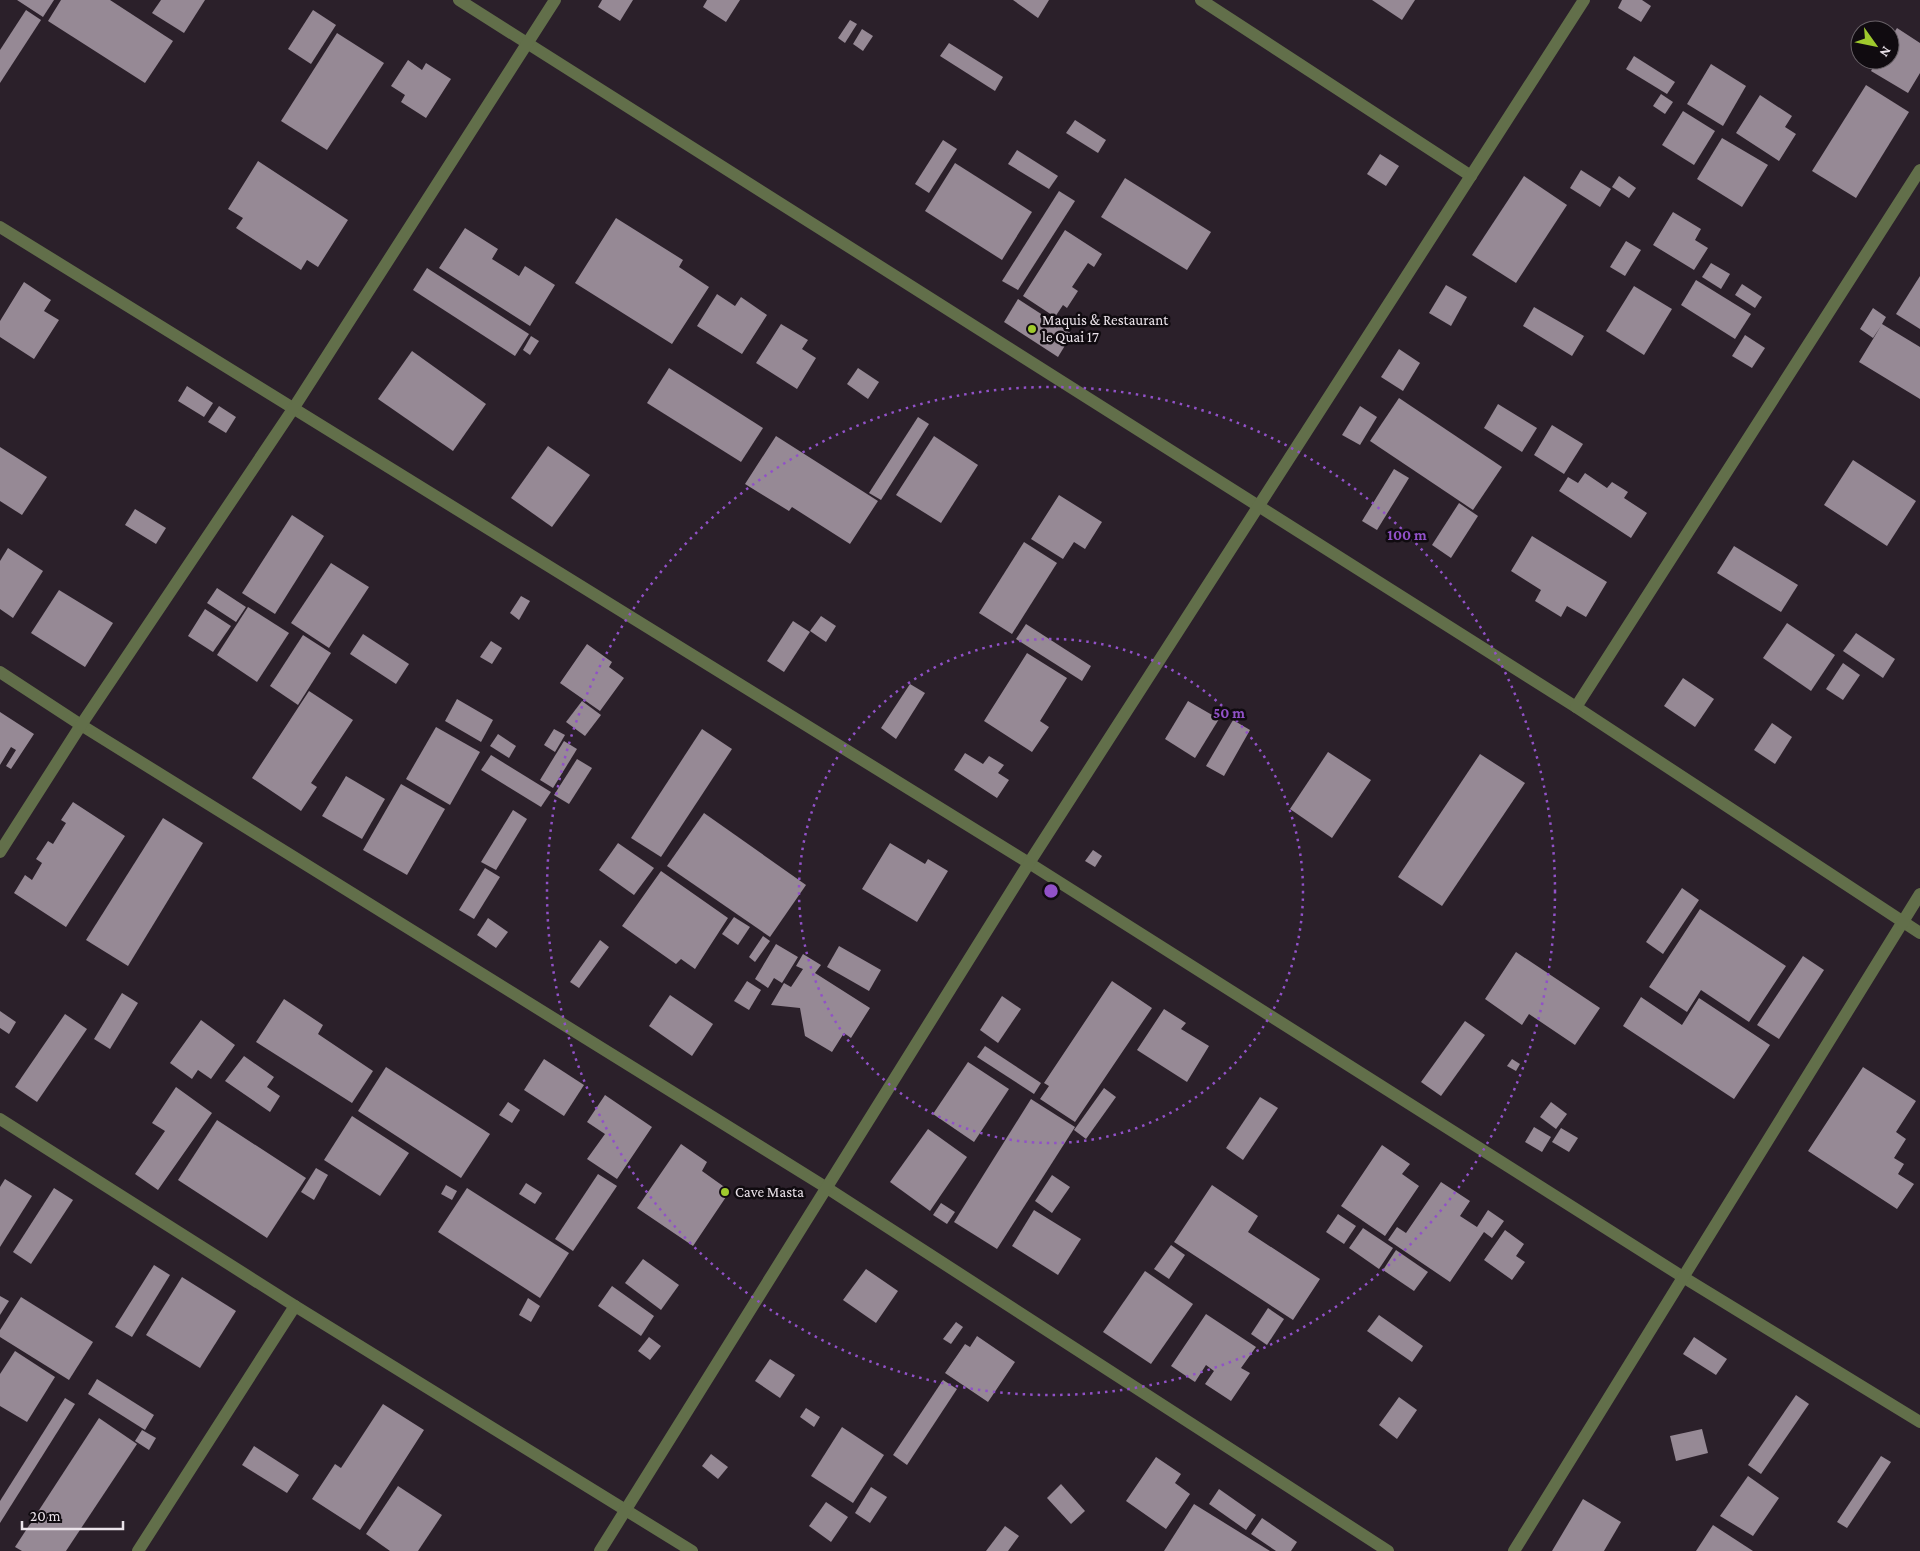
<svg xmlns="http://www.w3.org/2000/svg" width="1920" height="1551" font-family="'Crimson Pro',serif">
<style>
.building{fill:#968995}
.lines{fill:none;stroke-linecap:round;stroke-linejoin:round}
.minor{stroke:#626f4a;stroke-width:12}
.ring{fill:none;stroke:#9151c8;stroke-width:2.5;stroke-dasharray:2.5 5}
.poi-dot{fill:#9fca2d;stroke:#100b10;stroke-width:2}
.labels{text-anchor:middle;stroke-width:5;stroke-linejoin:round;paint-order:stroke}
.poi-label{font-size:15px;fill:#ebe3ea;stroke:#100b10;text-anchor:start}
.centre{fill:#9151c8;stroke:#100b10;stroke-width:2.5}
.ring-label{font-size:15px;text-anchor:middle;font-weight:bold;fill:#9151c8;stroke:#100b10;stroke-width:5;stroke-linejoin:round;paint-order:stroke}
</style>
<rect width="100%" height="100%" fill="#2b202a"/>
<g class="building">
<path d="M17,0H54L43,17Z"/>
<path d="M61,0H110L173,41L145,83L48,21Z"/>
<path d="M161,0H205L184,33L152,13Z"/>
<path d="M602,0H633L620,21L598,7Z"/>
<path d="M707,0H740L726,22L703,7Z"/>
<path d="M1013,0H1049L1038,18Z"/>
<path d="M1372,0H1415L1402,20Z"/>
<path d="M1622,0H1642L1651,6L1641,22L1618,8Z"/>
<path d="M26,10L41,20L0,83V50Z"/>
<path d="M313,10L336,25L311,64L288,49Z"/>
<path d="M850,20L857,24L845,43L838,38Z"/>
<path d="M1897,28L1920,43V73L1908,93L1871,71L1877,60H1890V39Z"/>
<path d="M862,29L873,36L863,51L853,44Z"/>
<path d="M337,33L384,63L327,150L281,121Z"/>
<path d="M949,43L1003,77L995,91L940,56Z"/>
<path d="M1634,56L1675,82L1667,94L1626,69Z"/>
<path d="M408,60L422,70L426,63L451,79L426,118L401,102L405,95L391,86Z"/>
<path d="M1711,64L1746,86L1723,126L1687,104Z"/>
<path d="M1866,85L1909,112L1856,198L1812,171Z"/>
<path d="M1661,94L1673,102L1665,114L1653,106Z"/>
<path d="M1760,95L1792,116L1785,127L1796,134L1779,161L1736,133Z"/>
<path d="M1683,111L1715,131L1694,165L1662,145Z"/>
<path d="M1075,120L1106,140L1098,153L1066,133Z"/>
<path d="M1722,138L1768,165L1742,207L1697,179Z"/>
<path d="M943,140L957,149L929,193L915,184Z"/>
<path d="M1017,150L1058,176L1049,189L1008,164Z"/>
<path d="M1380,154L1399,166L1386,186L1367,174Z"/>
<path d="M258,161L348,220L318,267L307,260L301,270L236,228L243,218L228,209Z"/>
<path d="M955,163L1032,212L1002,260L925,211Z"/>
<path d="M1581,170L1611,189L1600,207L1570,188Z"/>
<path d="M1524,176L1567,205L1516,283L1472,255Z"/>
<path d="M1619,176L1636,188L1629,198L1612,187Z"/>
<path d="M1125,178L1211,232L1187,270L1101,217Z"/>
<path d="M1059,191L1075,201L1018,290L1002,281Z"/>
<path d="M1673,212L1701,229L1695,240L1708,248L1694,270L1653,245Z"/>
<path d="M616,218L683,260L679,267L709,287L672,344L575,283Z"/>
<path d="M465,228L498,249L492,259L519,276L525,266L555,285L530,326L439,268Z"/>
<path d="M1065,230L1102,254L1094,267L1088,263L1072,287L1078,291L1067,308L1063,305L1055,317L1023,296Z"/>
<path d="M1626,241L1641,250L1625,276L1610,267Z"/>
<path d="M1711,263L1730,274L1721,289L1702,277Z"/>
<path d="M427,268L529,334L515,356L413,290Z"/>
<path d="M1920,276V329L1896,314Z"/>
<path d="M1696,280L1751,314L1735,339L1681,305Z"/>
<path d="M24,282L51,300L44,311L59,320L34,359L0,337V321Z"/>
<path d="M1742,284L1762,297L1755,308L1735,295Z"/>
<path d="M1446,285L1467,297L1451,326L1429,313Z"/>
<path d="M1634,286L1672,309L1644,355L1606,331Z"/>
<path d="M717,294L735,306L741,297L767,315L742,354L697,326Z"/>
<path d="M1018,299L1072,334L1058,357L1004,322Z"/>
<path d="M1534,307L1584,336L1572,356L1523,326Z"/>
<path d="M1873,308L1886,317L1882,324L1920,347V399L1859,362L1881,326L1873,338L1860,329Z"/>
<path d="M781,324L808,340L802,349L816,358L797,389L756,363Z"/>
<path d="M1745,335L1765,348L1752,368L1732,356Z"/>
<path d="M531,336L539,341L530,355L523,350Z"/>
<path d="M1399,349L1420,363L1403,391L1381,377Z"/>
<path d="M412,351L486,404L453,451L378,399Z"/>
<path d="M669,368L763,428L741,462L647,403Z"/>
<path d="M858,368L879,382L868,399L847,384Z"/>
<path d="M187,386L213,403L204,417L178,401Z"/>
<path d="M1399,398L1502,467L1473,510L1370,441Z"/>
<path d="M1498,404L1537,428L1522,452L1484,428Z"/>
<path d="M219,406L236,417L226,433L208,422Z"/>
<path d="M1360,406L1377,417L1360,445L1342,435Z"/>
<path d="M918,417L929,424L881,500L869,493Z"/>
<path d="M1552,425L1583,444L1564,474L1534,455Z"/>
<path d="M776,436L878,501L850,544L792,507L789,511L745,484Z"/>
<path d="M934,436L978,465L941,523L896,495Z"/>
<path d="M548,446L590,475L552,527L511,498Z"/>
<path d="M0,447L47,477L22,515L0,501Z"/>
<path d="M1853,460L1916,501L1887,546L1824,505Z"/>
<path d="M1394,469L1409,478L1377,530L1362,521Z"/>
<path d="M1585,473L1607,488L1612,482L1628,492L1624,498L1647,513L1631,538L1559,491L1568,477L1578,483Z"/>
<path d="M1059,495L1102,522L1085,549L1074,542L1063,559L1031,539Z"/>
<path d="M1459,503L1478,516L1451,558L1432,545Z"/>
<path d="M135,509L166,528L156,544L125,525Z"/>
<path d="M292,515L324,536L275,614L242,593Z"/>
<path d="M1532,536L1607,582L1586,617L1567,606L1561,617L1535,601L1541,590L1511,571Z"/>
<path d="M1024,542L1057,563L1012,634L979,613Z"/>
<path d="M1734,546L1798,585L1781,612L1717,573Z"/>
<path d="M8,548L43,571L13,618L0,609V561Z"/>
<path d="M331,563L369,587L329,648L291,623Z"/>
<path d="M217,588L246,607L236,622L207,603Z"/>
<path d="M59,590L113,623L85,667L31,633Z"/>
<path d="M521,596L530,601L519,620L510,613Z"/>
<path d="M248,607L289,633L257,682L217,655Z"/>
<path d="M205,609L231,626L213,652L188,636Z"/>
<path d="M821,616L836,626L826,642L810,631Z"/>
<path d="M793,621L810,632L784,672L767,661Z"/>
<path d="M1787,623L1835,655L1811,691L1763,658Z"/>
<path d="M1026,624L1091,666L1082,681L1016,639Z"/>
<path d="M1856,633L1895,659L1883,678L1843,651Z"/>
<path d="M363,634L409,664L396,684L350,654Z"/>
<path d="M303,635L331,653L298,705L270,686Z"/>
<path d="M491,641L502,648L492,664L480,657Z"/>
<path d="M587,644L612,662L609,667L624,678L600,711L560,683Z"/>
<path d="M1027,653L1067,678L1040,721L1049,727L1032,752L984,721Z"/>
<path d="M1843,663L1860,675L1843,700L1826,689Z"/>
<path d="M1683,678L1714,699L1695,727L1664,706Z"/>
<path d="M910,684L925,693L896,739L881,728Z"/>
<path d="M309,691L353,720L311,783L317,787L301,811L252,778Z"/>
<path d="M457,699L493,720L481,742L445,721Z"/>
<path d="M582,701L601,715L585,736L566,722Z"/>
<path d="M1188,701L1219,719L1195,758L1165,739Z"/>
<path d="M0,712L34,734L11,769L6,766L16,750L11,747L0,765Z"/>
<path d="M1233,720L1250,730L1224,776L1206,766Z"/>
<path d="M1772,723L1792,737L1775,764L1754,750Z"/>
<path d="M436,727L480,752L450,805L406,779Z"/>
<path d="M554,729L565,735L555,752L544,745Z"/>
<path d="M702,729L732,749L661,857L631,838Z"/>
<path d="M498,734L516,746L509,758L490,746Z"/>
<path d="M564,741L577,749L553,788L540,780Z"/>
<path d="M1328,752L1371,780L1332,838L1290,809Z"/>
<path d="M965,753L983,764L989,756L1004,765L998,773L1009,780L997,798L954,770Z"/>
<path d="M1480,754L1525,783L1442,906L1398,877Z"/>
<path d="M491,755L551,792L541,807L481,770Z"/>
<path d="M577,759L592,768L569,804L554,795Z"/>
<path d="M346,776L385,799L362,839L322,816Z"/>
<path d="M401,784L445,809L407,875L363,850Z"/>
<path d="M73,802L125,836L66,927L14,893L25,875L32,880L42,863L36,859L48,841L53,844L66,823L61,820Z"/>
<path d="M513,810L527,819L496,870L481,862Z"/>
<path d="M704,813L806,885L770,937L667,866Z"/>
<path d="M163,818L203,843L128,966L86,940Z"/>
<path d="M618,843L654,868L634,895L599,870Z"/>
<path d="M890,843L925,864L928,859L948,871L917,922L862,889Z"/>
<path d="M1093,850L1102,856L1095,867L1085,861Z"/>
<path d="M485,868L500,877L474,919L459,910Z"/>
<path d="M661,871L728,918L695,969L681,959L676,964L622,926Z"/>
<path d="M1682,888L1699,900L1663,954L1646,942Z"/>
<path d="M1700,909L1786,966L1749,1022L1701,990L1687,1012L1649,987Z"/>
<path d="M734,917L750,927L738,945L722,934Z"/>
<path d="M488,918L508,932L496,948L477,935Z"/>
<path d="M763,936L770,941L755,962L749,957Z"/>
<path d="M600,940L609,947L579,988L570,982Z"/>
<path d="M776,944L798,957L782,983L774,978L768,988L755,979Z"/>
<path d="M839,946L881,970L869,991L827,967Z"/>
<path d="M1516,952L1600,1008L1575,1045L1529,1014L1522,1025L1485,999Z"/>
<path d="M803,954L821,965L815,973L870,1008L851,1038L844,1033L832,1052L805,1036L800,1008L771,1005L784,983L791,987L803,969L796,966Z"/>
<path d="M1803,956L1824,970L1779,1039L1757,1025Z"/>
<path d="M747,981L761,990L749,1010L734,1001Z"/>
<path d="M1112,981L1152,1008L1075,1122L1040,1099L1049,1086L1044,1083Z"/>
<path d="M122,993L138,1003L110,1049L94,1039Z"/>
<path d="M670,995L713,1024L692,1056L649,1026Z"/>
<path d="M1002,996L1021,1009L998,1043L980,1030Z"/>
<path d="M1641,997L1682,1025L1699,998L1770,1045L1734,1099L1623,1026Z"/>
<path d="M284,999L323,1025L318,1034L373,1071L352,1103L256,1042Z"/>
<path d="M1164,1009L1186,1023L1181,1029L1209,1046L1187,1082L1137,1050Z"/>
<path d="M0,1011L16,1022L9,1034L0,1028Z"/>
<path d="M65,1014L87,1029L37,1102L15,1087Z"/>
<path d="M201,1020L235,1045L211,1079L198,1070L192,1079L170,1063Z"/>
<path d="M1465,1021L1485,1035L1441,1096L1421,1082Z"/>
<path d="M985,1046L1041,1083L1034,1094L977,1057Z"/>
<path d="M244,1056L274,1077L267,1087L280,1096L270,1112L225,1081Z"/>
<path d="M544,1059L584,1085L564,1116L524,1090Z"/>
<path d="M1512,1059L1520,1064L1516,1071L1507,1066Z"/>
<path d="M968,1062L1009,1089L974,1142L933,1114Z"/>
<path d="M386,1067L490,1134L461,1178L358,1111Z"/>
<path d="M1863,1067L1916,1101L1896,1132L1906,1139L1894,1158L1904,1164L1898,1174L1914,1184L1897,1209L1808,1151Z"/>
<path d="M176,1087L212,1113L158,1190L135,1174L165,1131L152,1123Z"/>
<path d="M1104,1088L1116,1097L1086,1139L1074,1130Z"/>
<path d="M605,1095L652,1127L617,1179L587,1159L605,1134L587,1122Z"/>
<path d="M1260,1097L1278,1108L1243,1160L1226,1148Z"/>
<path d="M1031,1099L1075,1127L997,1249L954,1222Z"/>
<path d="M508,1102L520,1110L512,1123L499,1115Z"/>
<path d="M1551,1102L1567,1114L1556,1129L1540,1117Z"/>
<path d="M352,1116L409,1153L380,1196L324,1160Z"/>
<path d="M217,1120L306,1178L267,1238L178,1180Z"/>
<path d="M1534,1127L1551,1137L1542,1152L1525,1142Z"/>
<path d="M1561,1128L1578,1138L1569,1152L1552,1142Z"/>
<path d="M928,1129L967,1157L930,1211L890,1182Z"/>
<path d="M681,1144L707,1162L702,1171L730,1191L693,1246L637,1208Z"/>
<path d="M1382,1145L1410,1164L1402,1174L1419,1186L1385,1236L1341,1206Z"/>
<path d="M316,1168L328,1175L314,1200L301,1192Z"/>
<path d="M598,1174L617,1186L573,1251L555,1239Z"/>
<path d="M1052,1175L1070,1187L1052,1213L1035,1201Z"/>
<path d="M5,1179L32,1196L0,1247V1187Z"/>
<path d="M1441,1182L1470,1201L1460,1216L1477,1227L1488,1210L1504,1221L1492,1238L1484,1232L1450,1282L1388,1240L1397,1227L1406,1233Z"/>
<path d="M526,1183L542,1193L535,1204L519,1194Z"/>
<path d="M446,1185L457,1191L452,1200L441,1194Z"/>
<path d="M1212,1185L1258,1216L1248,1232L1320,1279L1293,1320L1174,1242Z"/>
<path d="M54,1188L73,1200L31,1264L13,1252Z"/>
<path d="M467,1188L569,1253L540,1298L438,1232Z"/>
<path d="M941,1203L955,1212L947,1224L933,1215Z"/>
<path d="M1034,1210L1081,1239L1058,1275L1012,1246Z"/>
<path d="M1338,1214L1356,1226L1344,1244L1326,1232Z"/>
<path d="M1363,1228L1393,1248L1379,1269L1349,1248Z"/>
<path d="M1505,1230L1524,1244L1516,1256L1525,1262L1512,1280L1484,1260Z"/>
<path d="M1171,1245L1185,1255L1169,1279L1154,1269Z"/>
<path d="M1396,1250L1428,1272L1414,1291L1383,1270Z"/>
<path d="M643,1259L679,1285L661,1310L625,1283Z"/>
<path d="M154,1265L170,1275L132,1337L115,1327Z"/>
<path d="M866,1269L898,1291L876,1323L843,1300Z"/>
<path d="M1145,1271L1193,1304L1151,1364L1103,1332Z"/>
<path d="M182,1277L236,1311L200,1368L146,1335Z"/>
<path d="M612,1286L654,1316L641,1336L598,1306Z"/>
<path d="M0,1296L9,1301L0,1315Z"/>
<path d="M21,1297L93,1342L69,1380L0,1337V1330Z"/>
<path d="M528,1298L540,1306L531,1322L519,1315Z"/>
<path d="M1268,1308L1284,1319L1267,1345L1251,1334Z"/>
<path d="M1206,1314L1256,1347L1241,1368L1250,1373L1231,1401L1205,1384L1214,1371L1206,1365L1195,1382L1171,1366Z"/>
<path d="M1379,1315L1423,1346L1412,1362L1367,1331Z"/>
<path d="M956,1322L963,1327L951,1344L943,1339Z"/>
<path d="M977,1336L1015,1362L988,1402L945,1373L965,1344L970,1347Z"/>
<path d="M649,1337L661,1346L650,1360L638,1351Z"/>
<path d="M1694,1337L1727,1359L1716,1375L1683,1354Z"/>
<path d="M15,1351L55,1377L27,1422L0,1406V1374Z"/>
<path d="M770,1359L795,1375L780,1398L755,1381Z"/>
<path d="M97,1379L154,1415L145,1430L88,1394Z"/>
<path d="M943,1380L957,1389L907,1465L893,1455Z"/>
<path d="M1796,1395L1809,1404L1761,1474L1748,1465Z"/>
<path d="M1399,1397L1417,1410L1397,1439L1379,1425Z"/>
<path d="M65,1398L75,1404L0,1523V1501Z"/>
<path d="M383,1404L424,1430L360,1530L312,1499L335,1464L341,1468Z"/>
<path d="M806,1408L820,1417L814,1427L800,1417Z"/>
<path d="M99,1418L137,1444L66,1551H22L15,1547Z"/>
<path d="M842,1427L884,1455L853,1503L811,1476Z"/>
<path d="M1702,1429L1708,1453L1676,1461L1670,1436Z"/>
<path d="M142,1430L156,1438L149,1450L135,1441Z"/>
<path d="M254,1446L299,1475L287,1493L242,1465Z"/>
<path d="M711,1454L728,1467L718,1479L702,1466Z"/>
<path d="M1881,1456L1891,1462L1847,1528L1837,1522Z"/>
<path d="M1156,1457L1181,1474L1175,1483L1190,1494L1166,1529L1126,1501Z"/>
<path d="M1748,1476L1779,1498L1753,1536L1720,1516Z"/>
<path d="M1061,1484L1085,1511L1071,1524L1047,1498Z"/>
<path d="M398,1486L442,1515L418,1551H390L366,1534Z"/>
<path d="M871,1487L887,1497L870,1523L855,1513Z"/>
<path d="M1219,1489L1256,1515L1246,1530L1209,1504Z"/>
<path d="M1583,1499L1621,1522L1604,1551H1552Z"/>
<path d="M826,1502L848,1517L831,1542L809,1526Z"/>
<path d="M1194,1504L1270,1551H1164Z"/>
<path d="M1262,1518L1297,1542L1291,1551H1276L1251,1534Z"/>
<path d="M1713,1525L1753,1551H1696Z"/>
<path d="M1005,1526L1019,1536L1008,1551H986Z"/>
</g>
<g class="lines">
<g class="minor">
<path d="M459,0L1576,707L1920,933"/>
<path d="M1201,0L1471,176"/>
<path d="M0,227L1029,863L1683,1277L1920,1422"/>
<path d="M0,672L81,725L827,1188L1388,1551"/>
<path d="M1576,707L1920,170"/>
<path d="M0,852L81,725L293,409L555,0"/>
<path d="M0,1119L295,1306L692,1551"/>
<path d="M138,1551L295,1306"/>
<path d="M600,1551L1029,863L1584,0"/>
<path d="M1514,1551L1920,894"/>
</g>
</g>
<g class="ring">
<circle cx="1051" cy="891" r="252"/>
<circle cx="1051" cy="891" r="504"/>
</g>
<g class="poi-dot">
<circle cx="1032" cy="329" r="5"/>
<circle cx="725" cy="1192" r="5"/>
</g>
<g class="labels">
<g class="poi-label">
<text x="1042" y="325">Maquis &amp; Restaurant<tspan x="1042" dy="17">le Quai 17</tspan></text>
<text x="735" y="1197">Cave Masta</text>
</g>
</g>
<circle cx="1051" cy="891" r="8" class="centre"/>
<g class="ring-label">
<text x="1407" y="540">100 m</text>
<text x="1229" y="718">50 m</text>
</g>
<g transform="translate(1875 45) rotate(123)"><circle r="24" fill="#100b10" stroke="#686167"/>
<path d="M0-4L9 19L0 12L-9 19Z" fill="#9fca2d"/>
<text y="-8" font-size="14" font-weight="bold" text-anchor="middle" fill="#ebe3ea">N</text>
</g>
<path d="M22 1521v8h101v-8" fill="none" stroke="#ebe3ea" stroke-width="2.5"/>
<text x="30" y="1521" font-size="15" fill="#ebe3ea" stroke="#100b10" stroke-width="4" paint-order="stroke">20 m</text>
</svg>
